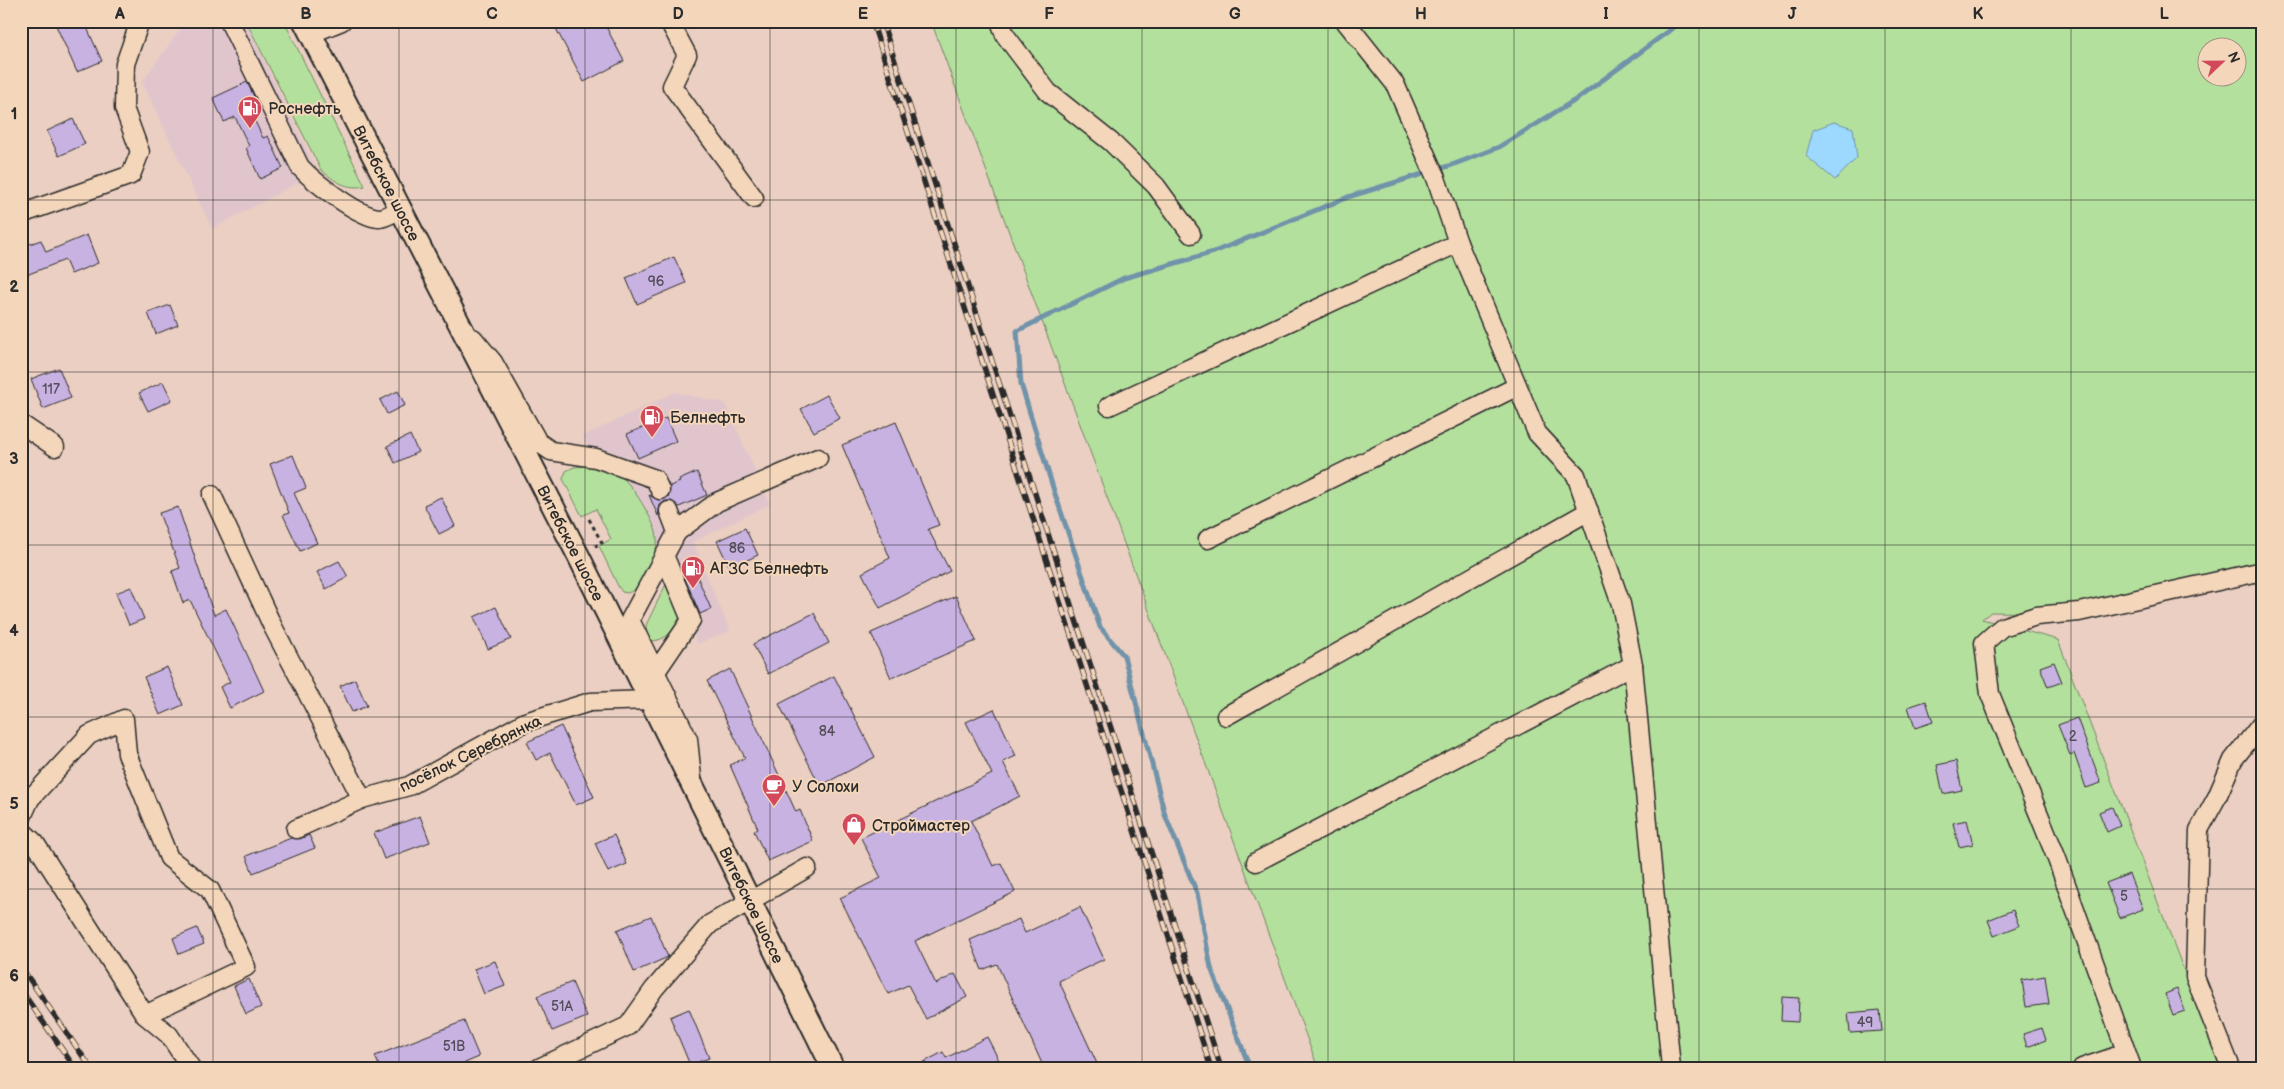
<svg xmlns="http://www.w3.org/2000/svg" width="2284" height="1089" font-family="'Balsamiq Sans',sans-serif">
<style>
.built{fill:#e0c6cc}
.green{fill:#b4e09d;stroke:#708664;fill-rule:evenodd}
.water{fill:#9dd9fe;stroke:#6f93aa}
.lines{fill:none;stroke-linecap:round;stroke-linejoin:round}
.stream{stroke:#6f93aa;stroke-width:5}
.building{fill:#c8b2e2;stroke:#2b2b2b}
.minor-casing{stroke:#2b2b2b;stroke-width:21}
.major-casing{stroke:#2b2b2b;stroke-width:25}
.path{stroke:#2b2b2b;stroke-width:3;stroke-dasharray:4 4;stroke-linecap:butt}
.minor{stroke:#f4d6ba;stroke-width:18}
.major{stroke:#f4d6ba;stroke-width:21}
.rail-casing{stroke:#2b2b2b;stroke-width:5.5}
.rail{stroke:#f4d6ba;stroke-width:4;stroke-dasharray:11;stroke-linecap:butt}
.grid{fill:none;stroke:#2b2b2b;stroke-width:1;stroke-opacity:0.55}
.labels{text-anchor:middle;stroke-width:4;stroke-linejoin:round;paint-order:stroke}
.number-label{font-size:14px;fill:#524d59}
.poi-label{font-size:16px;fill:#2b2b2b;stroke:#f4d6ba;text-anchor:start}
.street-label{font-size:16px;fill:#2b2b2b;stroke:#f4d6ba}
.neatline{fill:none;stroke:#2b2b2b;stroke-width:2}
.grid-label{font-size:16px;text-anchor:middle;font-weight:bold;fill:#2b2b2b}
</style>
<rect width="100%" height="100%" fill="#ebcfc2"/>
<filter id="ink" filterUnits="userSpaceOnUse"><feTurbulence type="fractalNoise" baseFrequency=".02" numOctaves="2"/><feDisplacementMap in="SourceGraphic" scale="10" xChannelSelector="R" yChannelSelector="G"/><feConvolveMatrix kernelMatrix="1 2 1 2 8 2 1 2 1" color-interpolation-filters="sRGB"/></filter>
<g filter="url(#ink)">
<g class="built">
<path d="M186,21H245L318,172L212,229L142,82Z"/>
<path d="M675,392L725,403L770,504L693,542L730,631L697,644L669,572L653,564L597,468L583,436Z"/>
</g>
<g class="green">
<path d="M246,21H284L365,186C346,190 335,181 321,170Z"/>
<path d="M931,21H2263V560L2058,613L1991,612L1982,619L2058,640L2221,1068H1318ZM2206,48H2236V78H2206Z"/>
<path d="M588,466C599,468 615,472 624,479C634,488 657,525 657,538C658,559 647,585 628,593L622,592L618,586L599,546L611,539L596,509L582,516L563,479L566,471L574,467Z"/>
<path d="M670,576L682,612C676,626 669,640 652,641L647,636L646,625Z"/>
</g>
<path class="water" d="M1834,122L1853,128L1857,158L1835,180L1806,156L1813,130Z"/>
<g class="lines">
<path class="stream" d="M1250,1068L1211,968L1197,893L1165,815L1124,656L1100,627L1054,491L1021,384L1017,331L1124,278L1214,252L1348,197L1452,165L1499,147L1577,99L1682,21"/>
</g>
<g class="building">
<path d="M54,21H84L102,61L77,72Z"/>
<path d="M552,21H603L624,61L584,82Z"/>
<path d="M247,82L259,107L250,111L263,138L268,136L283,168L260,179L246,148L249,146L235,117L224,122L213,98Z"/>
<path d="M73,119L85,144L59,156L47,131Z"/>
<path d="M87,235L98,263L71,274L65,260L21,277V247L41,240L46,252Z"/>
<path d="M674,257L686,283L637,304L626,278Z"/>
<path d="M170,305L178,325L156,334L148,313Z"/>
<path d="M59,368L71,398L43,409L31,379Z"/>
<path d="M163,382L172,400L148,411L139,393Z"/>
<path d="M398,391L405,405L387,414L380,400Z"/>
<path d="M827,395L840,418L814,432L801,409Z"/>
<path d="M666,418L676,441L638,458L627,434Z"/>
<path d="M896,422L939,525L928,529L950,571L880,608L862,573L890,558L842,445Z"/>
<path d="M410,435L418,452L395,463L387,446Z"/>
<path d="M293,455L306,488L294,493L317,543L300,551L283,515L289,513L270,464Z"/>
<path d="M697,472L707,495L679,507L671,501H665L660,505L658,516L649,495L658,500L665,499L669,496L670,486L680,482L679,480Z"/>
<path d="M441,497L455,526L439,534L424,505Z"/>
<path d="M178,507L214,615L226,609L264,691L230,708L220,687L230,682L190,600L183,603L172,571L180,568L159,513Z"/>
<path d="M745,528L758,555L730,568L717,541Z"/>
<path d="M339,561L348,577L326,589L317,572Z"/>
<path d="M694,569L711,609L700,614L683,574Z"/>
<path d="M131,587L144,619L129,625L116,593Z"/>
<path d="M956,596L976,641L891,678L871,633Z"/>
<path d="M496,607L511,639L488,649L474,617Z"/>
<path d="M814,613L829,643L768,674L753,644Z"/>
<path d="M2054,662L2062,682L2048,687L2040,667Z"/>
<path d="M167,667L183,705L160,715L144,677Z"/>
<path d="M730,669L796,812L800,810L813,841L768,861L754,831L758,829L730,765L745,758L707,681Z"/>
<path d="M834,676L875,757L820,786L779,704Z"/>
<path d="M355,679L367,706L352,712L340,686Z"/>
<path d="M1926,701L1933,722L1915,728L1908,707Z"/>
<path d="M994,709L1016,756L1003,762L1020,796L971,821L993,866L1001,863L1015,892L915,941L936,984L955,974L967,997L926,1019L908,985L888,994L840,898L881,878L861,838L992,774L966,722Z"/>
<path d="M2077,718L2101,783L2086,788L2074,753L2070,755L2058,725Z"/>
<path d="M561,726L594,797L576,805L550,753L536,760L527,742Z"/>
<path d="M1956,761L1962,790L1943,794L1937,765Z"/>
<path d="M2112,807L2120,826L2107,832L2099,812Z"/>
<path d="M420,816L430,842L384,859L374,833Z"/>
<path d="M1967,820L1973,844L1959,847L1953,823Z"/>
<path d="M309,835L315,848L253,873L246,856L291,838L300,839Z"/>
<path d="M614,835L627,864L608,872L595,843Z"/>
<path d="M2129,874L2143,909L2120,918L2106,883Z"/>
<path d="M1080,907L1104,959L1059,981L1099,1068H1044L997,964L982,970L970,940L1019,919L1025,933Z"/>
<path d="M2013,910L2019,926L1994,936L1988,920Z"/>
<path d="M651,916L668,957L634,972L617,930Z"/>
<path d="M197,928L204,944L179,954L173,938Z"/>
<path d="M495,961L505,986L484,994L474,969Z"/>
<path d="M2045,976L2049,1004L2026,1007L2022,980Z"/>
<path d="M249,979L261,1007L246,1014L234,986Z"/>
<path d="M572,982L587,1017L552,1031L537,996Z"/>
<path d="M2177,989L2185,1011L2173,1015L2165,994Z"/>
<path d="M1782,997L1799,998L1798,1022L1781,1021Z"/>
<path d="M689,1009L709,1058L690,1065L670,1017Z"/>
<path d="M1880,1010L1882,1031L1850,1033L1848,1013Z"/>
<path d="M464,1021L479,1057L453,1068H380L375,1056Z"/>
<path d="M2042,1028L2046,1040L2027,1047L2023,1034Z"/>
<path d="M987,1037L1003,1068H913L943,1052L946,1058Z"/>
</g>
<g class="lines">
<defs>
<g id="minor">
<path d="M229,21L300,167C314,182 359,217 379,218C386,218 394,212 400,209"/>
<path d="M669,21L687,55L672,86L754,198"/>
<path d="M1000,21L1005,35L1048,92L1111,142L1156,186L1191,234"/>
<path d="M1345,21L1395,84L1436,178L1458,243L1537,433L1576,475L1621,604L1633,665L1671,1068"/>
<path d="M310,34L342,21"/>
<path d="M21,214L131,175L140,152L124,108L125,64L140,21"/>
<path d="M473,338L493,362L538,442L551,451L596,458L655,479L660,490"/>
<path d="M1109,406L1458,243"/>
<path d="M21,424L55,447"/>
<path d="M212,495L272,625L362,799"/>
<path d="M669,511L677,532L630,620L688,739L692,778"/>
<path d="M677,532L717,502L818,458"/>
<path d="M1208,539L1516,387"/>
<path d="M655,673L691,620L664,555"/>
<path d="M1226,716L1589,511"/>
<path d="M21,819L30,799L89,735L124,719L127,754L169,858L210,890L246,967L145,1015"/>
<path d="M296,829L362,799L409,786L525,722L590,702L650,700"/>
<path d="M21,830L35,843L145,1015L169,1035L191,1068"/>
<path d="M1256,862L1633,665"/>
<path d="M539,1068L628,1026L654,989L710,924L807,868"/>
<path d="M2082,1068L2126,1053"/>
<path d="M2132,1068L2057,859L1990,694L1984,643L2002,627L2036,616L2079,612L2263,571"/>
<path d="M2231,1068L2195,977L2199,830L2217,797L2233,760L2263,722"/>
</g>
<path id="major" d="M304,21L578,555L833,1068"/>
</defs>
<use href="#minor" class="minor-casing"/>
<use href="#major" class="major-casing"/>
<path class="path" d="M589,519L602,543L595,546"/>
<use href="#minor" class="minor"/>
<use href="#major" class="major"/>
<defs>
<g id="rail">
<path d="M872,21L1211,1068"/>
<path d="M882,21L1221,1068"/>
<path d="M21,967L91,1068"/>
<path d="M21,990L75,1068"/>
</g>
</defs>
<use href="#rail" class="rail-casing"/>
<use href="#rail" class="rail"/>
</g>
</g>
<path class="grid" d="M213,21V1068M399,21V1068M585,21V1068M770,21V1068M956,21V1068M1142,21V1068M1328,21V1068M1514,21V1068M1699,21V1068M1885,21V1068M2071,21V1068M21,200H2263M21,372H2263M21,545H2263M21,717H2263M21,889H2263"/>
<defs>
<symbol id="fuel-pin" viewBox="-11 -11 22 30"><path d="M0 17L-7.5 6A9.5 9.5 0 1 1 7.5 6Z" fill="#d1495b" stroke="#f4d6ba"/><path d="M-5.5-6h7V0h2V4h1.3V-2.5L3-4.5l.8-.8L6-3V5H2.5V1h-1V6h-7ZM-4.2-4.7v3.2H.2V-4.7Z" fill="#fff"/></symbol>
<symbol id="cafe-pin" viewBox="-11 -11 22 30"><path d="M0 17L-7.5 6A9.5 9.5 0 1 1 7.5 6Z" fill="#d1495b" stroke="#f4d6ba"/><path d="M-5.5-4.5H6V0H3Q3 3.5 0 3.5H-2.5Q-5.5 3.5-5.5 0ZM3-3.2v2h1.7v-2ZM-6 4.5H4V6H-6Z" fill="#fff"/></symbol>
<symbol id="shop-pin" viewBox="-11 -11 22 30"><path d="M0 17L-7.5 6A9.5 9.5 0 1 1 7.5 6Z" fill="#d1495b" stroke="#f4d6ba"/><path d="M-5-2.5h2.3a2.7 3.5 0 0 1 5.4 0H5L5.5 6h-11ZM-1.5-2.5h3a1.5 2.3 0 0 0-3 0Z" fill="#fff"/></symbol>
</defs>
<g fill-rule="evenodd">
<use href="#fuel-pin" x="236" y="94" width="28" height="38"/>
<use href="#fuel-pin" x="638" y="403" width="28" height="38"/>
<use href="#fuel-pin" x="679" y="554" width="28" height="38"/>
<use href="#cafe-pin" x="760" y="772" width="28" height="38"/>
<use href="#shop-pin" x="840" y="811" width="28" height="38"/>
</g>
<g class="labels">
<g class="number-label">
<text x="656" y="286">96</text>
<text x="51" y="394">117</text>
<text x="737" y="553">86</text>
<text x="827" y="736">84</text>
<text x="2073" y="741">2</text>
<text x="2124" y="901">5</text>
<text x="562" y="1011">51А</text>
<text x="1865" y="1027">49</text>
<text x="454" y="1051">51В</text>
</g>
<g class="poi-label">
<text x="268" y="114">Роснефть</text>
<text x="670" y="423">Белнефть</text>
<text x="710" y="574">АГЗС Белнефть</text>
<text x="792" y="792">У Солохи</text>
<text x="872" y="831">Строймастер</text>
</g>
<g class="street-label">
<text transform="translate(387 183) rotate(63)" y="6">Витебское шоссе</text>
<text transform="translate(571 543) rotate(63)" y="6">Витебское шоссе</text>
<text transform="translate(470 753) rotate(-26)" y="6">посёлок Серебрянка</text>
<text transform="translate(752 905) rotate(64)" y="6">Витебское шоссе</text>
</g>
</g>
<rect width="2284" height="1089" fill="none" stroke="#f4d6ba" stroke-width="55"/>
<g transform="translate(2222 62) rotate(68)"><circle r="24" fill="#f4d6ba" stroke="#a49281"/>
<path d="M0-4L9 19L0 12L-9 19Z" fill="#d1495b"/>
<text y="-8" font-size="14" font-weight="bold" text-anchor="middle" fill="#2b2b2b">N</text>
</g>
<rect x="28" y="28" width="2228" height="1034" class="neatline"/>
<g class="grid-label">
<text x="120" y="19">A</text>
<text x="306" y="19">B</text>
<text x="492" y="19">C</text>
<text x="678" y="19">D</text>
<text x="863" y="19">E</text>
<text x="1049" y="19">F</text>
<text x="1235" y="19">G</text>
<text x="1421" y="19">H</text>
<text x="1606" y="19">I</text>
<text x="1792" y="19">J</text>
<text x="1978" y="19">K</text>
<text x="2164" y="19">L</text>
<text x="14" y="119">1</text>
<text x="14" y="292">2</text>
<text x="14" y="464">3</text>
<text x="14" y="636">4</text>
<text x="14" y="809">5</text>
<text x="14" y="981">6</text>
</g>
</svg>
